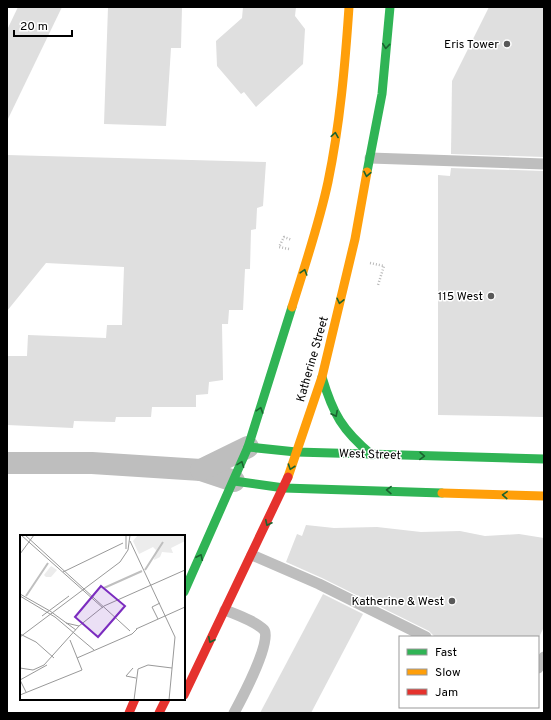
<svg xmlns="http://www.w3.org/2000/svg" width="551" height="720" font-family="Overpass,sans-serif">
<style>
.building{fill:#dfdfdf}
.lines{fill:none;stroke-linecap:round;stroke-linejoin:round}
.path{stroke:#b9b9b9;stroke-width:2.5;stroke-dasharray:1 2;stroke-linecap:butt}
.lane{stroke:#bebebe;stroke-width:11}
.street{stroke:#bebebe;stroke-width:22}
.fast{stroke:#30b455;stroke-width:9}
.slow{stroke:#ff9f0a;stroke-width:9}
.jam{stroke:#e5322d;stroke-width:9}
.oneway{stroke:#1a632f}
.poi-dot{fill:#595959;stroke:#fff;stroke-width:1.5}
.labels{text-anchor:middle;stroke-width:3;stroke-linejoin:round;paint-order:stroke}
.poi-label{font-size:12px;fill:#000;stroke:#fff;text-anchor:end}
.street-label{font-size:12px;fill:#000;stroke:#fff}
.inset-river{fill:none;stroke:#bfbfbf;stroke-width:2}
.inset-road{fill:none;stroke:#999;stroke-width:1}
.view{fill:#7b2cbf;fill-opacity:0.15;stroke:#7b2cbf;stroke-width:2}
.inset-edge{fill:none;stroke:#000;stroke-width:2}
</style>
<rect width="100%" height="100%" fill="#fff"/>
<g class="building">
<path d="M18,7H62L7,121V30Z"/>
<path d="M108,7H182L181,48H171L166,126L104,124Z"/>
<path d="M243,7H296L295,16L305,29L303,64L256,107L244,92L241,94L217,66L216,41L242,18Z"/>
<path d="M489,7H544V157L451,154L452,81Z"/>
<path d="M7,155L266,162L263,206L257,208L256,229L251,230L250,269H245L243,310H229L228,324H222L223,380L209,382L208,394L196,395V407H152L151,417H116L115,422L74,421L73,428L7,425V356H27L28,335L106,338L107,325H122L124,267L46,263L7,311Z"/>
<path d="M451,168L544,171V417L438,415V175L450,176Z"/>
<path d="M306,525L334,528L377,527L421,532L460,531L485,536L519,534L544,538V627L539,637H435L429,631L322,578L286,562L297,534L302,536Z"/>
<path d="M323,594L363,614L311,713H260Z"/>
</g>
<g class="lines">
<g class="path">
<path d="M289,249L279,247L284,237L292,240"/>
<path d="M370,263L384,266L378,285"/>
</g>
<g class="lane">
<path d="M370,158L544,164"/>
<path d="M252,555L319,584L426,637"/>
<path d="M225,610C237,615 255,621 264,630C273,640 241,700 234,713"/>
<path d="M538,668L544,657"/>
</g>
<g class="street">
<path d="M7,463H92L201,470L234,481"/>
<path d="M201,470L248,447"/>
</g>
<g class="fast">
<path d="M367,172L382,94L390,7"/>
<path d="M322,377C333,414 342,430 372,455"/>
<path d="M248,447L296,452L544,459"/>
<path d="M234,481L284,488L442,493"/>
<path d="M184,592L248,447L292,307"/>
</g>
<g class="slow">
<path d="M292,307C305,265 319,224 328,182C340,124 345,66 349,7"/>
<path d="M288,477L322,377L355,239L367,172"/>
<path d="M442,493L544,496"/>
</g>
<g class="jam">
<path d="M184,695L288,477"/>
<path d="M129,713L135,699"/>
<path d="M159,713L166,699"/>
</g>
</g>
<defs><path id="oneway-chevron" d="M-2-3.5L2.5 0L-2 3.5" fill="none" stroke-width="1.6" stroke-linecap="round" stroke-linejoin="round"/></defs>
<g class="oneway">
<use href="#oneway-chevron" transform="translate(386 46) rotate(96)"/>
<use href="#oneway-chevron" transform="translate(335 135) rotate(-81)"/>
<use href="#oneway-chevron" transform="translate(367 174) rotate(101)"/>
<use href="#oneway-chevron" transform="translate(304 272) rotate(-73)"/>
<use href="#oneway-chevron" transform="translate(340 301) rotate(103)"/>
<use href="#oneway-chevron" transform="translate(260 410) rotate(-72)"/>
<use href="#oneway-chevron" transform="translate(335 414) rotate(63)"/>
<use href="#oneway-chevron" transform="translate(422 456) rotate(1)"/>
<use href="#oneway-chevron" transform="translate(241 464) rotate(-69)"/>
<use href="#oneway-chevron" transform="translate(291 467) rotate(109)"/>
<use href="#oneway-chevron" transform="translate(389 490) rotate(-179)"/>
<use href="#oneway-chevron" transform="translate(505 495) rotate(-177)"/>
<use href="#oneway-chevron" transform="translate(268 523) rotate(116)"/>
<use href="#oneway-chevron" transform="translate(200 557) rotate(-65)"/>
<use href="#oneway-chevron" transform="translate(211 640) rotate(116)"/>
</g>
<g class="poi-dot">
<circle cx="507" cy="44" r="4"/>
<circle cx="491" cy="296" r="4"/>
<circle cx="452" cy="601" r="4"/>
</g>
<g class="labels">
<g class="poi-label">
<text x="499" y="48">Eris Tower</text>
<text x="483" y="300">115 West</text>
<text x="444" y="605">Katherine &amp; West</text>
</g>
<g class="street-label">
<text transform="translate(312 359) rotate(-74)" y="4">Katherine Street</text>
<text transform="translate(370 454) rotate(2)" y="4">West Street</text>
</g>
</g>
<g transform="translate(20 535)">
<rect width="165" height="165" fill="#fff"/>
<path d="M118,0H165V6L151,13L153,18L142,17L140,22L134,25L136,15L133,12L119,19L113,6ZM31,31L37,35L31,42H26L24,40Z" fill="#ececec"/>
<path class="inset-river" d="M125,35L143,7M84,53L122,36M6,61L28,28"/>
<path class="inset-road" d="M1,0L83,73M5,0L110,96M110,6L155,102L149,165M106,14V0M0,19L14,0M43,37L103,8M0,59L30,76L56,95M0,61L35,82L74,115M22,81L49,61M138,84L132,72L140,68M46,88L59,91M116,94L165,72M0,99L16,107L34,123M0,102L100,27L108,15L110,0M57,123L112,99L117,94M0,133L13,135L24,130L59,91L84,71L165,35M113,133L106,141L116,143M0,145L27,130M0,145L6,157M0,160L62,135L50,105M114,165L118,134L128,130L152,133"/>
<path class="view" d="M81,51L105,71L78,102L55,82Z"/>
<rect width="165" height="165" class="inset-edge"/>
</g>
<rect width="551" height="720" fill="none" stroke="#000000" stroke-width="16"/>
<rect x="399" y="636" width="140" height="72" fill="#ffffff" stroke="#999999"/>
<rect x="407" y="649" width="20" height="6" fill="#30b455" stroke="#999999"/>
<text x="435" y="656" font-size="12" fill="#000000">Fast</text>
<rect x="407" y="669" width="20" height="6" fill="#ff9f0a" stroke="#999999"/>
<text x="435" y="676" font-size="12" fill="#000000">Slow</text>
<rect x="407" y="689" width="20" height="6" fill="#e5322d" stroke="#999999"/>
<text x="435" y="696" font-size="12" fill="#000000">Jam</text>
<path d="M14 30v6h58v-6" fill="none" stroke="#000000" stroke-width="2"/>
<text x="20" y="30" font-size="12" fill="#000000" stroke="#ffffff" stroke-width="3" paint-order="stroke">20 m</text>
</svg>
